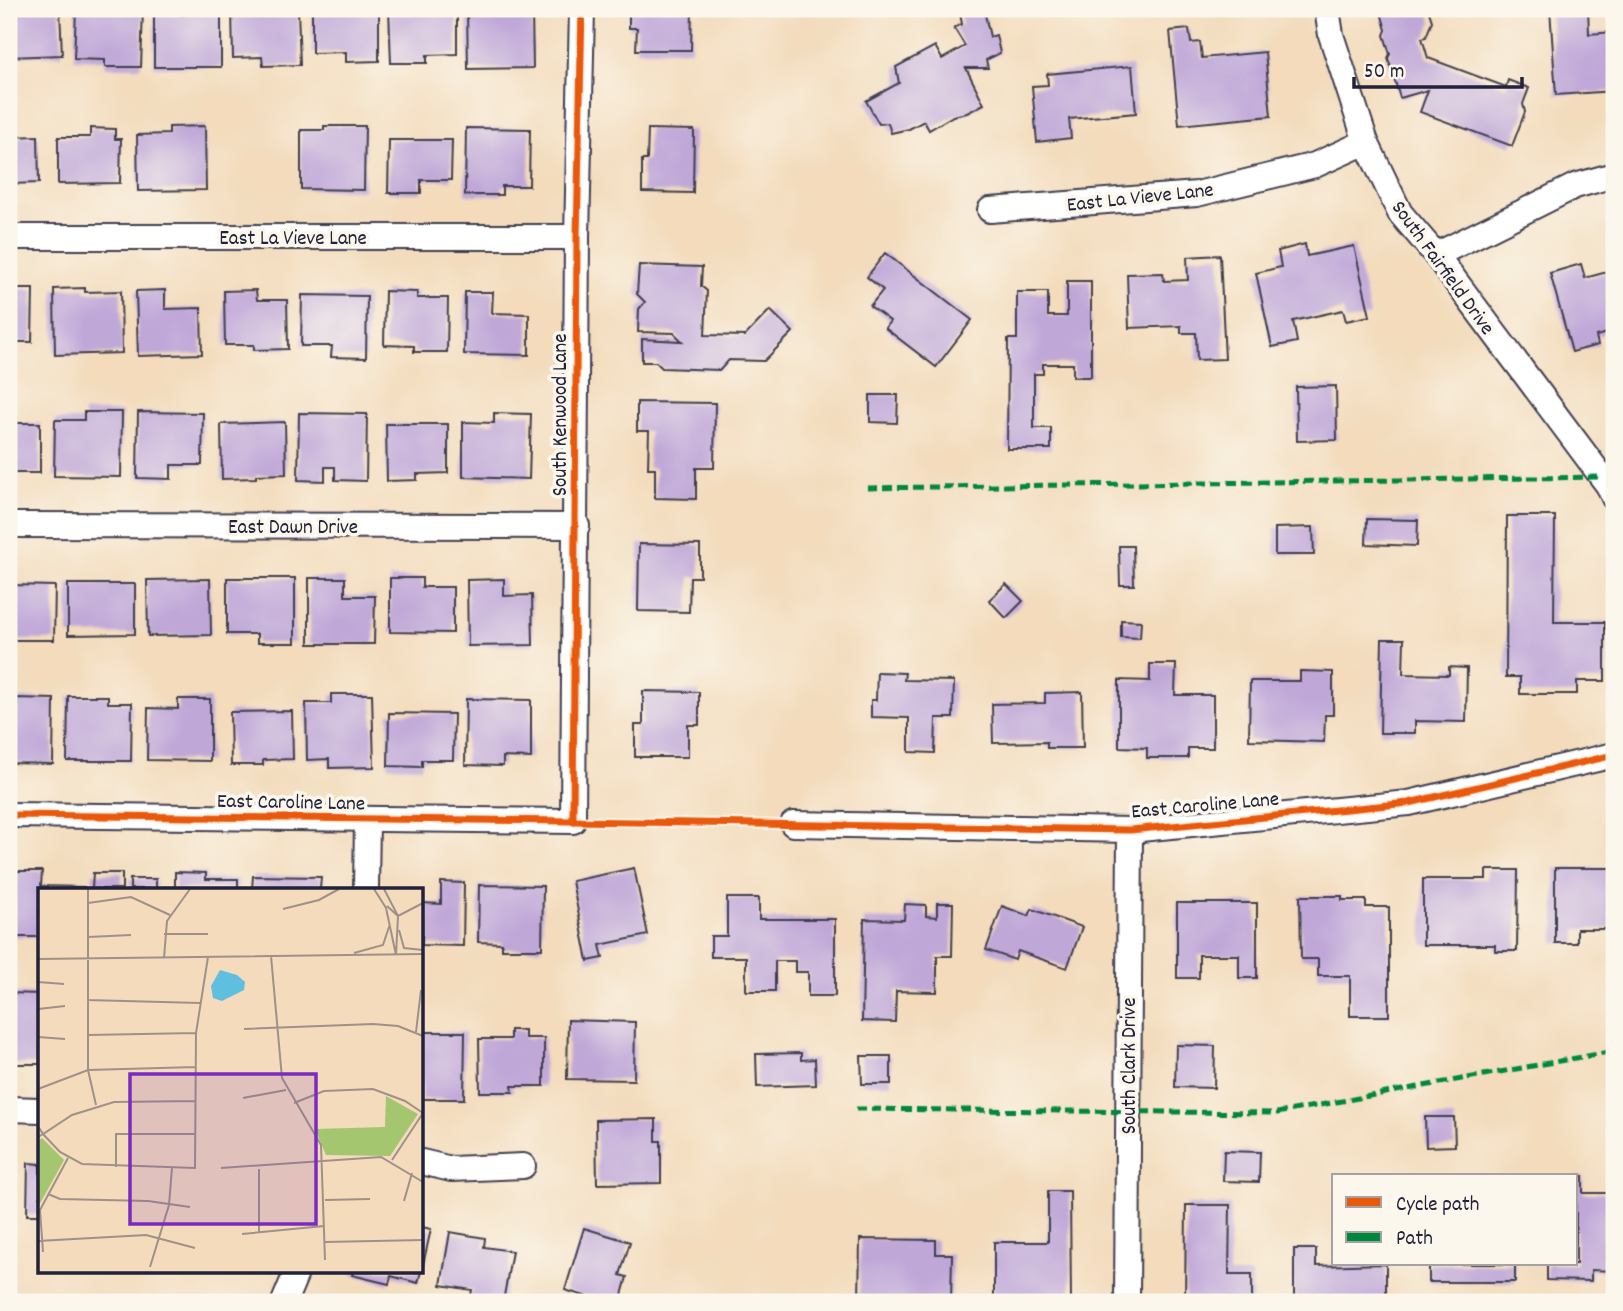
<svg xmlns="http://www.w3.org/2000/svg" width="1623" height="1311" font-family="Dekko,sans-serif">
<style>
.building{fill:#bfa7d8}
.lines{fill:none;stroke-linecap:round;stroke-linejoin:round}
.minor-casing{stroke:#413e4e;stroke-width:28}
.minor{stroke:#fff;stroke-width:24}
.quiet{stroke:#00873e;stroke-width:5;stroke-dasharray:10 5;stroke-linecap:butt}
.cycleway-casing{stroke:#fbf7ec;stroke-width:11}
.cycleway{stroke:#e8590c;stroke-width:7}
.labels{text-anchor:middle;stroke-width:7;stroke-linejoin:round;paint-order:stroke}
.street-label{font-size:21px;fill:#22223b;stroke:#fbf7ec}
.inset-road{fill:none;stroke:#9f9188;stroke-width:2}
.view{fill:#7b2cbf;fill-opacity:0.15;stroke:#7b2cbf;stroke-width:3.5}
.inset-edge{fill:none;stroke:#22223b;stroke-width:3.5}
</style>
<rect width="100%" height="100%" fill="#fbf7ec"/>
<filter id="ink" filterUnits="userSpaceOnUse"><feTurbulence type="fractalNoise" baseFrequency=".0143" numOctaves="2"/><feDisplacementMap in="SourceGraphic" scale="14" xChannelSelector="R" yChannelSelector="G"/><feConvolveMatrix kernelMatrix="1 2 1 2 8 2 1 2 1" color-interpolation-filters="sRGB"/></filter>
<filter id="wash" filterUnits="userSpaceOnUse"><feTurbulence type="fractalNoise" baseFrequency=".00686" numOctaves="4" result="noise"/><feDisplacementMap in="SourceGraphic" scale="28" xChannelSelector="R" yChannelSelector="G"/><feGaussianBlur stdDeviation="1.57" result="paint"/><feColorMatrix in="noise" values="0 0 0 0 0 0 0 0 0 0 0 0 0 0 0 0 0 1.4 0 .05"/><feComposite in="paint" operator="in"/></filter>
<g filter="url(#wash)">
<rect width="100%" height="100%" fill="#f3dbbc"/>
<g id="blocks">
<g class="building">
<path d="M26,9H60L62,55L9,57V10Z"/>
<path d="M76,9H143L141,67H105V60L74,59Z"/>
<path d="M154,9H181V15L190,14V9H221V67H154Z"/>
<path d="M232,9H298L300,65L263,66L262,57L233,58Z"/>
<path d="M312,9H379V61L346,62V52L312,53Z"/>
<path d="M389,9H457V54L427,55V63H391Z"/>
<path d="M467,9L532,10L533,68L468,69Z"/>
<path d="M629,9H692L691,50H636L637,28H629Z"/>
<path d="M959,9H975L976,12L984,10L990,37L996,35L1000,53L986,60L988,68H966L984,104L967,113L953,116L929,130L924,121L909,129L891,133L888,123L879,124L866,101L899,83L896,67L935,46L942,59L965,46L954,28L962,24Z"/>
<path d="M1380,9H1428L1432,21L1426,37L1422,38L1428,58L1506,87L1508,80L1529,88L1523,104L1525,112L1512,146L1420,112L1428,90L1400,98L1388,58L1390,54L1384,35L1386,30Z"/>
<path d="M1550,9H1588L1589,34L1614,32V91L1556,95Z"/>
<path d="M1189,29L1191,43L1200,42L1202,58L1265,52L1271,116L1179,125L1170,31Z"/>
<path d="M1132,66L1136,113L1069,119L1071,138L1037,142L1032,86L1048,85L1047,74Z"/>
<path d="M205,126L206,190L138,191L137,135L169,134V127Z"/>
<path d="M324,126H365L364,190L301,189V130H324Z"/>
<path d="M90,128L115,129V139H121L120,183L58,184V137H90Z"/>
<path d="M466,128L530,129L529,186H502V195H465Z"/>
<path d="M648,129L694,130L693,193L642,192V160H647Z"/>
<path d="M38,136L39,183L9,184V137Z"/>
<path d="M389,140H452L451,180H421V193H388Z"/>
<path d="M1305,244L1307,256L1354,246L1370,316L1346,321L1343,310L1293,321L1297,342L1272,347L1256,273L1281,267L1278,251Z"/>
<path d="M885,253L972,320L936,367L885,328L890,321L870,306L883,290L867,277Z"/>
<path d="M1220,255L1225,359L1197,360L1196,333H1181V326L1129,328L1127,274L1163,273L1164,281L1188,280L1187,257Z"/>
<path d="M1581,264L1585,278L1614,270V331L1596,336L1598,345L1572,352L1550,273Z"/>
<path d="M639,265L702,267L701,286L707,291L705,335L745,336L770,310L793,332L764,361L729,360L720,370L662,368L656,362H642V339L682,341L674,333L638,332L639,309L645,302L637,294Z"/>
<path d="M1067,281H1091V377H1073V364H1043V374H1034V428H1051V449H1007L1008,339H1017V292H1048V316H1067Z"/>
<path d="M85,288V292L121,291L122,353L55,355L54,289Z"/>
<path d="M9,289H33L32,342H9Z"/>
<path d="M165,290V309L201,308L202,354L138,356L136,291Z"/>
<path d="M256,290L257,300H287L288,349L254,350V345H225L224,291Z"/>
<path d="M385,291L417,292V298H448L447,352H414V346L384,345Z"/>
<path d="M465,292H493L492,313L529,314V355L464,354Z"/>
<path d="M302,295L367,296L366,358L331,357L332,346H301Z"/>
<path d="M1336,386L1337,440L1297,441L1296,387Z"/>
<path d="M870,395H898L897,423L870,422Z"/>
<path d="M637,402L715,403L714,468H696V499L655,498V468H648L649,431H637Z"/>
<path d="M84,412H122L121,477L54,476L55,420H84Z"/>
<path d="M138,412L203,413L202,465H171V479L137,478Z"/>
<path d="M299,413L367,414L366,481L335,480V467H325V481L298,480Z"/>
<path d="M494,413L531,414L529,479L463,477V422L494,423Z"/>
<path d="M285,422L286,474L256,475V478L222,479L221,424Z"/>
<rect x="9" y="423" width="31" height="50"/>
<path d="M386,424H448V473L417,474V480L387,481Z"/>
<path d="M1507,516H1555L1554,622H1605V681H1577V694H1520V677H1506Z"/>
<path d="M1367,519L1418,520L1417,546L1366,544Z"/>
<path d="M1313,527L1314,555H1275V528Z"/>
<path d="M639,544L700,545V577H690L689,612L638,611Z"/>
<path d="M1119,546H1133L1134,585H1120Z"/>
<path d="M9,574H12L11,585L55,586L54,640H9Z"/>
<path d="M227,578H295V643H257V634H227Z"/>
<path d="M309,578H345V596H375L374,644H309Z"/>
<path d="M390,578H422V587H453V633L390,632Z"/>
<path d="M210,579L211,635L148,636L147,580Z"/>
<path d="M504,579V596L532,595L533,645L468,646L467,580Z"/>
<path d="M68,584H135V634L68,635Z"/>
<path d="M1006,584L1023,601L1006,618L989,600Z"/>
<path d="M1121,620L1141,621L1140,638L1121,637Z"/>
<path d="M1382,639H1404L1403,674L1449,675V667L1467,668L1466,722L1415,721V733H1380Z"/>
<path d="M1150,664H1176L1175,695H1213V748H1188V758H1147V748L1119,747V680L1150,681Z"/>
<path d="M1300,671L1333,672V715H1325L1324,742L1249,740L1250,681H1300Z"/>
<path d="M877,672L905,673L904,680L954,681L953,718H936L935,753L909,752V718L871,717V700H876Z"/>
<path d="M643,691L699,692V725H688V757H635V725H643Z"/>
<path d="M1082,692L1083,748H1047V742L993,743L992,704L1045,703V693Z"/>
<path d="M331,694H372L374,767L329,768V759L307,760L306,703H331Z"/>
<path d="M68,696H108V703H132L131,761H67Z"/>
<path d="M17,698L54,699L53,764L9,763V707H17Z"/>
<path d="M178,699H210V761L147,760L148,708L178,709Z"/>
<path d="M466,699L531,700V758L503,757V766L465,765Z"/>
<path d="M292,711L293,759L263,760V765H231L230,712Z"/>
<path d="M389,713L454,714L453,760H422V767L388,766Z"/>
<path d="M634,868L648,935L600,945L603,958L588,961L572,881Z"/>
<path d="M1555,868H1614V929H1577V943H1555Z"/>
<path d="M1486,870H1518L1517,951H1495V945H1423V879H1486Z"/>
<path d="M15,871H42L41,886L84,887V889H40V937H14Z"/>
<path d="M175,872L206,873V879H238V889H175Z"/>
<path d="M93,873H122V889H92Z"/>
<path d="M253,876L321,877L320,889H252Z"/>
<rect x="130" y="879" width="26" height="10"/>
<path d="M441,882L464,883L463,946L422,945V903L441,904Z"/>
<path d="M479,885L543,886L542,949H502V943L478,942Z"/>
<path d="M1300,896H1342V900H1366V907H1389V1016H1350V976H1318V959H1301Z"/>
<path d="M727,898H759V919H835V996H808V972H795V961H775V991H746V957H711V936H727Z"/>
<path d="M937,903H953L952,956H937V992L896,991L895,1022L862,1021L864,919L904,920L905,904L926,905V916L937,917Z"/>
<path d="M1177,903H1257V978H1239V955H1199V978H1177Z"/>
<path d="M1002,906L1029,916L1032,909L1082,927L1067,968L1018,951L1015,960L986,950Z"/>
<path d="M9,993L40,994V1064H9Z"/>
<path d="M568,1020L635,1022L634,1080L567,1079Z"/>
<path d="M510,1030H525V1038H544V1086H512L513,1092H480L479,1039H510Z"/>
<path d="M422,1032H465L464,1099H422Z"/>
<path d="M1176,1045L1215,1046L1214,1088L1175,1087Z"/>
<path d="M801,1053V1060L815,1059L816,1085L757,1087L756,1054Z"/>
<path d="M861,1056H891V1084H862Z"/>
<path d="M1425,1117H1454L1455,1146L1426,1147Z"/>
<path d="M656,1119V1141H661V1183L597,1184L596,1120Z"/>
<path d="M1224,1151L1260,1152L1259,1182L1223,1181Z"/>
<path d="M28,1163L40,1164V1215H27Z"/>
<path d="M9,1164H12L11,1190H9Z"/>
<path d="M1576,1176H1583V1193H1614V1271L1591,1270V1281L1547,1280V1264H1576Z"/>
<path d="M1048,1191H1070L1071,1302H994V1242H1048Z"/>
<path d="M1186,1205H1230L1229,1274H1252V1302H1185Z"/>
<path d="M422,1227L431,1229L423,1265L422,1264Z"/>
<path d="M584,1228L630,1242L620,1275L627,1277L620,1302H604L565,1290Z"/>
<path d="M450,1232L485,1238L484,1247L512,1251L503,1302L470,1301L472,1290L441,1285Z"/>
<path d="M860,1239L936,1240V1254H952L951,1302H859Z"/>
<path d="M1294,1249H1316V1266L1386,1264V1302H1294Z"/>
<rect x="1429" y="1264" width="86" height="18"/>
<path d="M353,1271H421L418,1283L391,1276L389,1284L352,1275Z"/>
<rect x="67" y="1297" width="41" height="5"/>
</g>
</g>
</g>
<g filter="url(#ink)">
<use href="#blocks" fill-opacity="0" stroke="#413e4e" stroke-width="2"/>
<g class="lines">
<defs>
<g id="minor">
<path d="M1327,9L1331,35L1366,142L1400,213L1436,255L1608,485L1614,498"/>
<path d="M990,210L1197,194L1315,165L1366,142"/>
<path d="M9,237H577"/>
<path d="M1436,255L1575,186L1614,175"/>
<path d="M9,525L577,526"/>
<path d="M9,815L573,821L577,237L582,9"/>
<path d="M793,824L1130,830L1409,803L1614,755"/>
<path d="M366,889L367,820"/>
<path d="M9,1109L40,1110"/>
<path d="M422,1162L451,1169L523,1166"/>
<path d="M284,1302L297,1271"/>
<path d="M1127,1302L1130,830"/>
</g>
</defs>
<use href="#minor" class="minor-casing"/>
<use href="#minor" class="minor"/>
<g class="quiet">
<path d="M1608,485H1614"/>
<path d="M868,488L1600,477"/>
<path d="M856,1109L1277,1113L1614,1051"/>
</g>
<defs>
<g id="cycleway">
<path d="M9,815L573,821L1130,830L1409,803L1614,755"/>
<path d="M573,821L577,237L582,9"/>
</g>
</defs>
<use href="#cycleway" class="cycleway-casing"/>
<use href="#cycleway" class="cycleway"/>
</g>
</g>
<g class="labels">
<g class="street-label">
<text transform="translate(1140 196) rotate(-6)" y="7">East La Vieve Lane</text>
<text x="293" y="244">East La Vieve Lane</text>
<text transform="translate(1444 267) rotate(54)" y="7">South Fairfield Drive</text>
<text transform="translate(559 415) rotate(-90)" y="7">South Kenwood Lane</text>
<text x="293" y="533">East Dawn Drive</text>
<text transform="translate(291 801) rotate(1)" y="7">East Caroline Lane</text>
<text transform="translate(1205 804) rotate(-5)" y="7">East Caroline Lane</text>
<text transform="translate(1128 1066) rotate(-90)" y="7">South Clark Drive</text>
</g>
</g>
<g transform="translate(38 888)">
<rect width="385" height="385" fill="#f3dbbc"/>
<path d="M348,208L380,226L352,268L288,267L277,241L347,239ZM4,250L26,272L0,319V253Z" fill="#a3c66f"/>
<path d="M182,82L199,87L207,94L206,102L184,113L175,110L173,98Z" fill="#60bfde"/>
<path class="inset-road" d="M50,1V182L58,217M336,1L348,20L358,67M346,1L360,28L358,67M50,15L93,9L132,27M349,18L360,28L385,15M245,21L281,12L301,1M361,42L366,60L385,62M126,46H170M50,49L93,47M316,65L345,57L352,36M233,68L244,190L283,257L287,372M126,70L129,33L152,1M0,71L385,66M0,94L26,96M49,112L162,115M0,121L27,118M206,141L335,136L360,138L385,148M378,144L383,102M50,147L158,145M0,149L27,151M0,201L50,182L158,179M205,210L248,202M256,215L286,203L335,201L367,213L385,225M0,238L5,246L34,227L76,214L158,213M0,249L5,246L22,264L44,276L157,280L158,145L170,69M354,272L385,225M78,279V246H158M183,280L343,269L385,294M10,306L22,311L110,313L152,319M287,312L332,311M366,313L374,285M221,345V281M204,346L286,338M0,353L108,347L157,360M287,354L385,352M5,364L2,322L30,270M112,379L131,317L134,280"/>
<path class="view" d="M92,186H278V336H92Z"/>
<rect width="385" height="385" class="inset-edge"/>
</g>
<rect width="1623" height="1311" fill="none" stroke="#fbf7ec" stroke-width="35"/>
<rect x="1332" y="1174" width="245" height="91" fill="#fbf7ec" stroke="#a4a2a5" stroke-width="2"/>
<rect x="1346" y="1197" width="35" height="10" fill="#e8590c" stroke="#a4a2a5" stroke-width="2"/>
<text x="1396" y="1210" font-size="21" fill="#22223b">Cycle path</text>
<rect x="1346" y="1232" width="35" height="10" fill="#00873e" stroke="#a4a2a5" stroke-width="2"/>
<text x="1396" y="1244" font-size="21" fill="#22223b">Path</text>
<path d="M1354 77v10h168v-10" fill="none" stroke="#22223b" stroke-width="3.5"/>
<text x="1364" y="77" font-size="21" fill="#22223b" stroke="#fbf7ec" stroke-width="5" paint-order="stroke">50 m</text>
</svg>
